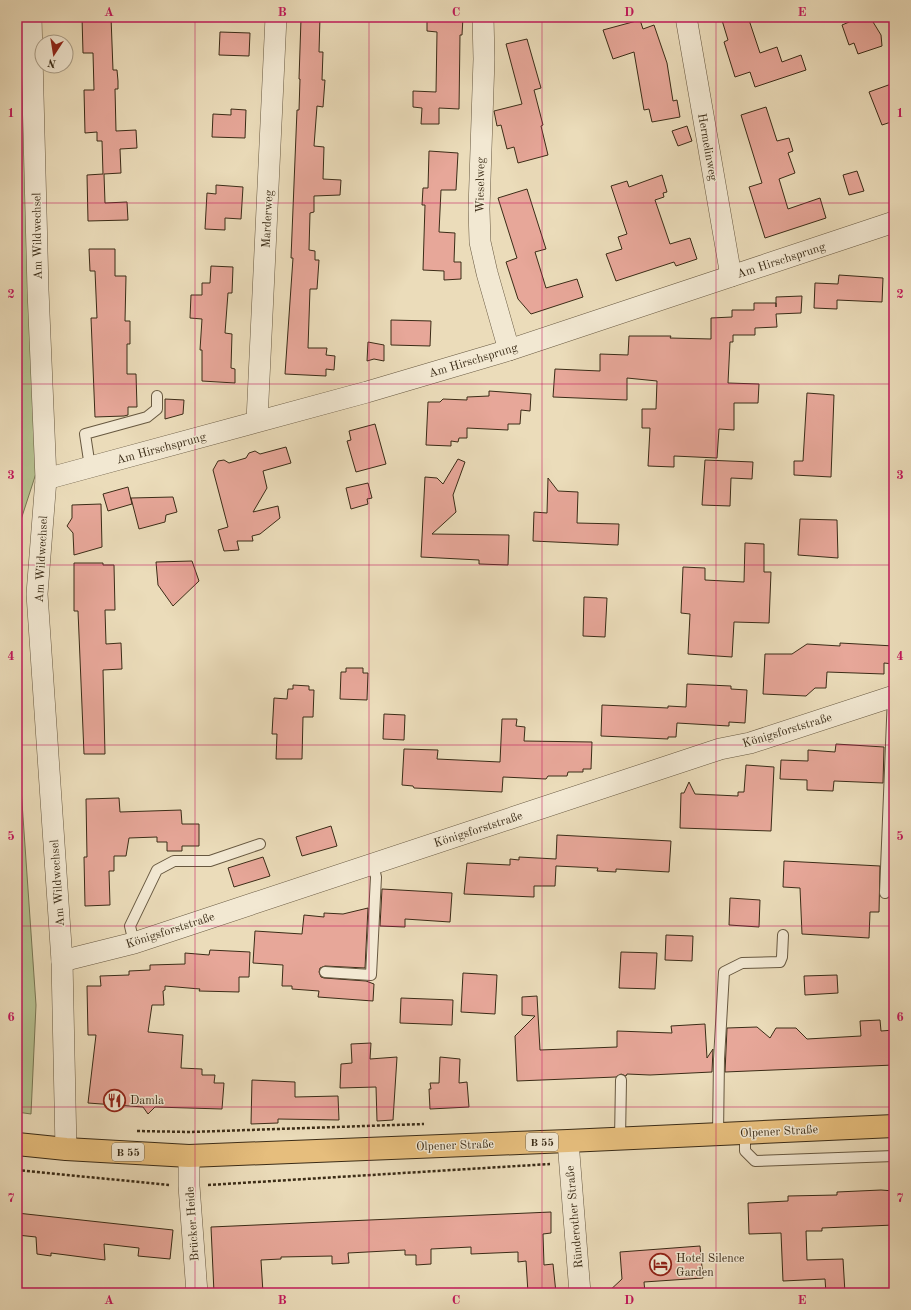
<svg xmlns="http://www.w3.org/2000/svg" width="911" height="1310" font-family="'Old Standard TT',serif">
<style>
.green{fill:#b6c090;stroke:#787654}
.building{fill:#e7a799;stroke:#3b2c17}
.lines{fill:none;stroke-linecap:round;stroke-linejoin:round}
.lane-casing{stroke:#675840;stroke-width:12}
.street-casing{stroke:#675840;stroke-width:22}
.primary-casing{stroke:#3b2c17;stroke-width:24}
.path{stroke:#3b2c17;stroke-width:2.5;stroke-dasharray:3 2;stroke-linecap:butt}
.lane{stroke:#f2e8d2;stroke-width:10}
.street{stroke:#f2e8d2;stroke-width:21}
.primary{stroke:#e6be7d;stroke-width:22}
.grid{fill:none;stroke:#c2185b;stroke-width:1;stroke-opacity:0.55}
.labels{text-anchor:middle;stroke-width:3;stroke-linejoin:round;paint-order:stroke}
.shield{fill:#f2e8d2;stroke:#72644f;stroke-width:1}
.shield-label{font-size:11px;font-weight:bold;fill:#3b2c17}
.street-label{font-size:12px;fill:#3b2c17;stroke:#f2e8d2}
.poi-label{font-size:12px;fill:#3b2c17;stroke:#f2e8d2;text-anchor:start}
.neatline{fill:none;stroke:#c2185b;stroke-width:1.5}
.grid-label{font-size:13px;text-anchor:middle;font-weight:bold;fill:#c2185b}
</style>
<rect width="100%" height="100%" fill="#ebdcba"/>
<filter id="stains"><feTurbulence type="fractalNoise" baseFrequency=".005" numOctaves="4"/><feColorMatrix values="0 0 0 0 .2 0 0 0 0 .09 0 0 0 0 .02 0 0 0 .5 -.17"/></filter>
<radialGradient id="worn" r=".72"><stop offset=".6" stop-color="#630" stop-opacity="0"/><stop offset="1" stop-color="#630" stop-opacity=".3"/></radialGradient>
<g class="green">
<path d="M17,17H31L40,461L17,532Z"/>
<path d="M17,730L36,1005L31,1114L17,1112Z"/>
</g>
<g class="building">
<path d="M82,17H111L113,70H117L118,81V89H115L116,131L136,130L137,148L120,149L121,173L104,174L105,203L127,202L128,220L88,221L87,175L103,174L102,141H97V132L85,133L84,90H94L93,53H83Z"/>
<path d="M304,17H320L319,52H323L322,80H325L323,107L317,106L314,146L324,147L323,179L341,180L340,195L314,196V212L310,213L309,250L315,251V260H319L317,289H310L308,348H327L326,355L335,356L334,370L326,369V376L285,374L293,258H291L297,110H299L300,79H299L301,19H304Z"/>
<path d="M427,17H463L462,35H460L459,109L439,108V124H421L422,108L413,107V91L436,92L437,32L427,31Z"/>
<path d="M721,17H748L760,53L777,47L782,62L801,55L806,70L755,87L750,72L735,77L724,42L728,40Z"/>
<path d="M861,17H870L881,35L882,46L858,54L854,43L849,45L842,25Z"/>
<path d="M640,20L643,29L654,25L667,63L673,101L677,100L680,117L652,122L649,109L644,110L634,52L613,59L603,30Z"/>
<path d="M220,32L250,33L249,56L219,55Z"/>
<path d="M527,39L541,88L534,90L543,125L541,126L548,155L518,163L514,147L507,149L501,125L497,126L494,111L522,104L506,44Z"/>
<path d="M894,83V121L882,125L869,92Z"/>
<path d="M766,107L777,141L789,138L793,151L788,153L795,173L779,179L788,209L820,198L826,218L765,238L749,187L762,183L741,115Z"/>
<path d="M231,109L246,110L245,138L212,137L213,114L231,115Z"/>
<path d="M687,126L692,141L678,146L672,131Z"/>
<path d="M429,151L458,153L456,190H441L439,232L455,233L454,262H461V279L444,280V271L423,270L425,205H422L423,188H428Z"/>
<path d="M857,171L864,191L849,195L843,175Z"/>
<path d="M662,175L667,192L663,193L664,197L655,200L670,244L690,238L697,259L676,266L674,262L616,281L606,254L622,249L618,237L627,234L611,186L627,181L629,187Z"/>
<path d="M216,185L243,187L241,219L225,218V230L205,229L207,193L216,194Z"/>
<path d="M527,189L546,249L535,252L546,288L577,279L583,297L531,314L518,299L506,262L517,258L498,198Z"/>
<path d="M89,249H115V276H126L125,321H130V344H127V374H136L137,407H128V415L124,416L95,417L91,318H97L95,271H90Z"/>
<path d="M211,266L233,267L232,293H228L225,333L232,334L231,368L235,369V383L202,381V350H200L202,319L190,318L191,295H202V283H210Z"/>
<path d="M839,275L883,278L882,302L837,300V309L814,308L815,283L838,284Z"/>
<path d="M802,296L801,313L776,314L777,327L755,328V335H733V342H730L728,383L759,384L758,403H734V430L719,429L717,458L674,456V467L648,466L650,428H642V409H656L657,381L627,378V400L553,397L555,369L600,371V354L628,355L629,336H671L670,338L711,339V318L732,317V310H754V303H776V307V297Z"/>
<path d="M391,320L431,321L430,346L391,345Z"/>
<path d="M368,342L384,345V361L374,359L367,361Z"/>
<path d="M489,391L531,394L530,411L521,410L520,424H508V430L467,428V438H459L458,442L451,441V446L426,445L428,402H440L443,399L467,400V397L489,396Z"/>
<path d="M807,393L834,395L831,477L794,475V461H803Z"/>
<path d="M165,399L184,400L183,414L165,419Z"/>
<path d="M375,424L386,464L356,472L347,441L351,440L349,431Z"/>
<path d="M286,447L291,463L263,471L267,488L253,512L278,506L280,518L260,534L252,536L253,541H237L239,550L224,551L218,530L228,527L213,470L218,461L224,460L229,463L246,458L249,453L255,451L260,454Z"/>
<path d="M458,459L465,462L453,495L456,512L432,534L509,535L508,565L479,564V560L421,557L425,477L437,478L443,484Z"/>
<path d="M705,460L753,462L752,479L731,478L730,506L702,505Z"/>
<path d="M548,478L558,491L578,492L577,523L619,524L618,545L533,541L534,512L547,513Z"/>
<path d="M368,483L372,498L367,499L368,504L351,509L346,488Z"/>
<path d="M128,487L132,504L108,511L103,494Z"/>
<path d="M173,497L177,512L166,515L165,522L139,529L131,498Z"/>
<path d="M101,504L102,547L74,555L73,533L67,526L72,518V505Z"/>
<path d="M800,519L837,520L838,558L798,555Z"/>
<path d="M745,543L764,544V572H771L769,623L734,622L732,657L688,654L690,614L681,613L683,567L705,568V580L744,582Z"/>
<path d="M192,561L199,581L173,606L158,585L156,562Z"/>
<path d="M74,563H103V565H114L115,610H105L106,644L121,643L122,669L103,670L105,754H84L78,611H74Z"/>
<path d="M584,597L607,598L605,637L583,636Z"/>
<path d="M840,643L894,646V664L884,663V674L827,672L826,688H815L806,696L763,694L765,654H792L807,644L840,646Z"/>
<path d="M346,668H363V673H368L367,700L340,699L341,672H346Z"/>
<path d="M687,684L731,686V689L747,690L745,723L729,722V726L677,723L676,737H668V739L601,736L602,705L668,708V706L686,707Z"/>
<path d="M293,685L309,686V690H314L313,717H303L302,759H276L277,734H272L274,698L287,699L288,689H293Z"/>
<path d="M384,714L405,715L404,740L383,739Z"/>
<path d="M502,719H517L516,726L525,727L524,741L592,742L591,769H583V772H568L567,776H548L546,779L503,777L502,792L414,788L413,786L402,785L404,749L438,750L437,759L500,762Z"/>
<path d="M836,744L884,747L883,783L834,781L833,791L807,790V780L780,779L781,760L808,761V750L835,752Z"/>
<path d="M746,765L774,767L771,831L680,828L681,793H684L689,782L695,794L738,796V792H744Z"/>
<path d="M119,798L120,812L181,810L182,824H199V846H182V851H167V842H157V837L129,838L126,856H114V871H109L110,905L85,906L84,857H87L86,799Z"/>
<path d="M331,826L337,846L302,856L296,837Z"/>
<path d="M557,835L671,841L669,872L616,869V872L597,871L598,868L556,866L555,886H534V897L464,894L467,863L510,865V859L519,860V857L556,859Z"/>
<path d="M263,857L270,876L234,887L228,868Z"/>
<path d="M784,861L880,866L879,912H870L869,938L802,934L800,888L783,887Z"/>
<path d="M382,889L452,893L450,922L405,919V927L380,926Z"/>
<path d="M730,898L760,900L759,927L729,925Z"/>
<path d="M368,908L365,968L325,966L320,968L319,972L321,977L324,978L366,981L374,984L373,1001L318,997L319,991L292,989V986H282L283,965L253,963L255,931L302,934L304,915L324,917V913L343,914Z"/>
<path d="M666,935L693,936L692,961L665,960Z"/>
<path d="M210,950L250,952L249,977H239V992L199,991L200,989L165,986V990L163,991L164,1005H152L148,1032L183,1035L181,1068L202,1069V1075H215L214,1083H224L222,1109L155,1107L148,1114L143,1107L88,1103L96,1035H88L87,986H101L100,976L129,975V971L150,970V965L185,964V953L209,955Z"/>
<path d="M621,952L657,953L655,989L619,988Z"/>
<path d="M463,973L497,975L495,1014L461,1012Z"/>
<path d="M837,975L838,993L805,995L804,976Z"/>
<path d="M537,996L540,1050L617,1047V1031L672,1033L671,1026L705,1024L707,1058L713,1049L712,1072L650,1075L627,1074L626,1076L621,1074L616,1077L517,1081L515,1036L535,1016L522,1015V997Z"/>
<path d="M401,998L453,1000L452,1025L400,1023Z"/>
<path d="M880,1020L881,1031L894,1030V1065L725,1072L727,1028L757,1027L770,1038L776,1028H796L807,1039L861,1036L860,1021Z"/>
<path d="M371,1043L370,1059L397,1057L393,1120L377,1121L376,1087L340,1088L341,1064L352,1063L351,1044Z"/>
<path d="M440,1057L460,1059L459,1083L467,1082L469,1107L430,1109L429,1089H431L430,1083H439Z"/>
<path d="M252,1080L295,1082V1097L338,1096L339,1120L278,1119V1123L251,1124Z"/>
<path d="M881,1190L894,1191V1225L822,1228V1231H806L807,1260L843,1259L845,1293H826L825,1279L783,1281L781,1233L749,1234L748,1203L788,1201V1196L837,1195V1192Z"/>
<path d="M551,1212V1233L543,1234L544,1265L553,1264L556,1293H528L526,1261L518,1262V1252L471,1254V1247L431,1249V1264L416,1265V1255H405V1250L348,1253L349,1263L332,1264V1256L281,1257V1259L261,1260L263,1293H214L211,1227Z"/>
<path d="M17,1213L173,1230L170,1259L138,1256L139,1248L104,1244L105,1260L51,1253V1256L37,1254L36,1237L17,1235Z"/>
<path d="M700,1246L703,1278L644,1282L645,1293H607L622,1279L620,1252Z"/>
</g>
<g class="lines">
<defs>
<g id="lane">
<path d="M90,467L85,434L147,417L157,409V396"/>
<path d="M885,893L893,696"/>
<path d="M134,943L130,926L157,870L174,861H210L260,844"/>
<path d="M325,972L371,975L376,877L373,864"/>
<path d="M745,1133V1151L755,1161L894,1156"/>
<path d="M718,1134L719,1059L724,972L742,963L780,962L782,957L783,935"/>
<path d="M620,1139L621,1080"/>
</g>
<g id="street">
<path d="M31,17L38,290L46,479L37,594L62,961L66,1149"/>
<path d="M483,17L484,59L479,209L480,242L487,273L509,350"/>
<path d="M686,17L731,276"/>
<path d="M257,421L276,17"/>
<path d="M46,479L367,392L509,350L894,222"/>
<path d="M62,961L134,943L720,749L750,743L894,696"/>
<path d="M568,1141L580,1293"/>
<path d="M189,1156V1186L197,1293"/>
</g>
<path id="primary" d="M17,1144L66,1149L189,1156L568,1141L894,1126"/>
</defs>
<use href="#lane" class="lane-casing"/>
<use href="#street" class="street-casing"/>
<use href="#primary" class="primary-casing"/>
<g class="path">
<path d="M137,1131L190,1132L424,1124"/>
<path d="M17,1170L169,1185"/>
<path d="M208,1185L550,1164"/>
</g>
<use href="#lane" class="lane"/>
<use href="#street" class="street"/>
<use href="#primary" class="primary"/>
</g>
<path class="grid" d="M195,17V1293M369,17V1293M542,17V1293M716,17V1293M17,203H894M17,384H894M17,565H894M17,745H894M17,926H894M17,1107H894"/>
<defs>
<symbol id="restaurant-ring" viewBox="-11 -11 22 22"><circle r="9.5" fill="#f2e8d2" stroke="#8f2418" stroke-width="1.5"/><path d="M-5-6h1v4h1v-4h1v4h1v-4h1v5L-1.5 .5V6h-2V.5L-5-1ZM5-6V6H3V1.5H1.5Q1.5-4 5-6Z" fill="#8f2418"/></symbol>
<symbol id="hotel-ring" viewBox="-11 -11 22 22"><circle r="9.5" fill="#f2e8d2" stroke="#8f2418" stroke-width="1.5"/><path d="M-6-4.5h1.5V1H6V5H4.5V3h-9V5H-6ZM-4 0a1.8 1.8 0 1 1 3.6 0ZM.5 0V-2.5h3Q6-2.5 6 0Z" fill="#8f2418"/></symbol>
</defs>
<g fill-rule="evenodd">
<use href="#restaurant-ring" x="102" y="1088" width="25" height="25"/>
<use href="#hotel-ring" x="648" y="1252" width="25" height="25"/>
</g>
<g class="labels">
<g class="shield">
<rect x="526" y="1133" width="32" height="18" rx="3"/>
<rect x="112" y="1143" width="32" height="18" rx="3"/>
</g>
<g class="shield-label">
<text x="542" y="1146">B 55</text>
<text x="128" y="1156">B 55</text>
</g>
<g class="street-label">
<text transform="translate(708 147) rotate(80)" y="4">Hermelinweg</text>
<text transform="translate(480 185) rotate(-89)" y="4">Wieselweg</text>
<text transform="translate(267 219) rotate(-87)" y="4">Marderweg</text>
<text transform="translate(37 236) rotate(-91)" y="4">Am Wildwechsel</text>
<text transform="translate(781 260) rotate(-18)" y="4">Am Hirschsprung</text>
<text transform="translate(473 360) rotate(-17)" y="4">Am Hirschsprung</text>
<text transform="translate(161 448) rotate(-15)" y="4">Am Hirschsprung</text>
<text transform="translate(41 559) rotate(-87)" y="4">Am Wildwechsel</text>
<text transform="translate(787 730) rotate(-17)" y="4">Königsforststraße</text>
<text transform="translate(478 829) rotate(-18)" y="4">Königsforststraße</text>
<text transform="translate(57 883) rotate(-94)" y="4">Am Wildwechsel</text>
<text transform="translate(170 930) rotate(-18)" y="4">Königsforststraße</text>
<text transform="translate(779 1131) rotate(-3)" y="4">Olpener Straße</text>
<text transform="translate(455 1145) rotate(-2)" y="4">Olpener Straße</text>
<text transform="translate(574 1217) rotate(-95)" y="4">Ründerother Straße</text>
<text transform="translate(192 1224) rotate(-94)" y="4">Brücker Heide</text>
</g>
<g class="poi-label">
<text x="130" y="1104">Damla</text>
<text x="676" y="1262">Hotel Silence<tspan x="676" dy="14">Garden</tspan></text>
</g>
</g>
<rect width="911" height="1310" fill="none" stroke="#ebdcba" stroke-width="44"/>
<g transform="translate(54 54) rotate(192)"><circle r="19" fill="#f2e8d2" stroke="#a99d87"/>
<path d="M0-3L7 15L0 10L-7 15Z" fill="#8f2418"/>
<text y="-6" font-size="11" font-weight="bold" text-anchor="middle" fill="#3b2c17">N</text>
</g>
<rect x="22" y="22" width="867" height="1266" class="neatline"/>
<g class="grid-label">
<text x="109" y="16">A</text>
<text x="282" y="16">B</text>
<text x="456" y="16">C</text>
<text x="629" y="16">D</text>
<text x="802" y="16">E</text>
<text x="11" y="117">1</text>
<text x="900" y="117">1</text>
<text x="11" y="298">2</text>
<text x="900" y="298">2</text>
<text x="11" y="479">3</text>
<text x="900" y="479">3</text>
<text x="11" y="660">4</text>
<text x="900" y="660">4</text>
<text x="11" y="840">5</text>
<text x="900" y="840">5</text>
<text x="11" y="1021">6</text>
<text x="900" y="1021">6</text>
<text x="11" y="1202">7</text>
<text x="900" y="1202">7</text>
<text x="109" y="1304">A</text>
<text x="282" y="1304">B</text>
<text x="456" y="1304">C</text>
<text x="629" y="1304">D</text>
<text x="802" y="1304">E</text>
</g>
<rect width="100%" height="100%" filter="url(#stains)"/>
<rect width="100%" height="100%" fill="url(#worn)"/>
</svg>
